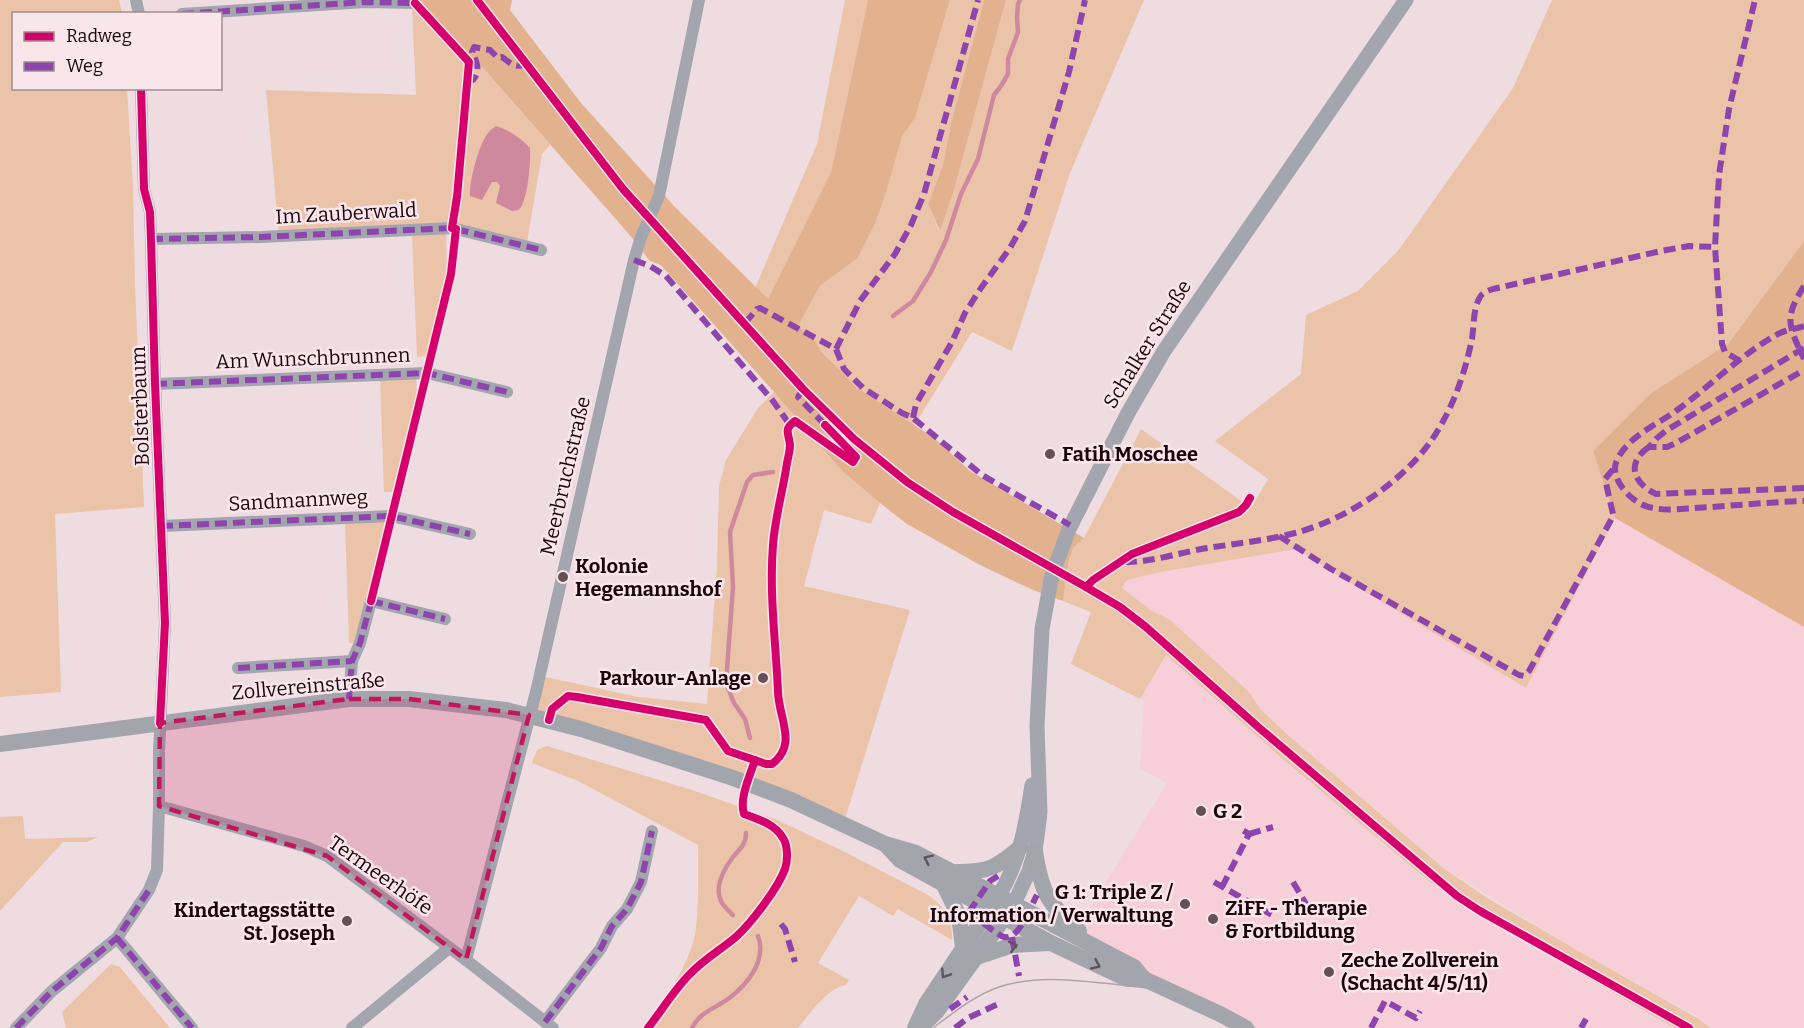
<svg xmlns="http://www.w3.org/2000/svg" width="1804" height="1028" font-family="Bitter,serif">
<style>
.built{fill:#f6cfd9}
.green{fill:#ebc3a9}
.forest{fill:#e2b28e}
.water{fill:#cf899e}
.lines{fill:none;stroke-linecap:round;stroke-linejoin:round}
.stream{stroke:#cf899e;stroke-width:4.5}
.minor{stroke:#a3a6ae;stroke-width:12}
.tertiary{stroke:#a3a6ae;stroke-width:15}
.secondary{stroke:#a3a5ad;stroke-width:16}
.tram{stroke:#aba5aa;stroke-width:1.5}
.quiet{stroke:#8e44ad;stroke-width:6;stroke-dasharray:12 6;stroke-linecap:butt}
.cycleway-casing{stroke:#f8e6ea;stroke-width:11}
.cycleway{stroke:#d6006c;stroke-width:8}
.oneway{stroke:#60545c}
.marked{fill:#c2185b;fill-opacity:0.2;stroke:#c2185b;stroke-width:4.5;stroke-dasharray:12 8;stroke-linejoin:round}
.poi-dot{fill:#664f56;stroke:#f8e6ea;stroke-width:2}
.labels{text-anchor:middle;stroke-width:5;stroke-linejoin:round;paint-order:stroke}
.street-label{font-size:20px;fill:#1d030b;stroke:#f8e6ea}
.poi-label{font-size:20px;font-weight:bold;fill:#1d030b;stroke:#f8e6ea;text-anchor:start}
</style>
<rect width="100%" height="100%" fill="#eedce0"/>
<g class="built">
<path d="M1615,518L1804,625V1028H1713L1700,1018L1575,949L1466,882L1447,870L1289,736L1261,710L1249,692L1169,619L1152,611L1122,588L1127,580L1161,572L1296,549L1367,593L1525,687Z"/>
<path d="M1166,654L1284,760L1430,883L1453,900L1477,916L1672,1028H1249L1069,942L1167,783L1140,769L1144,701L1140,699Z"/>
</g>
<g class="green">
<path d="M0,0H119L122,13L14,14V88L127,89L133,187L135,283L144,507L55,514L61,692L0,697Z"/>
<path d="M416,0L461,48L483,68L550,145L542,154L526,248L458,231L446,233L447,273L427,356L417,357L412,234L279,236L266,90L416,95L412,8Z"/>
<path d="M845,0H868L831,172L768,300L755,288L817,144Z"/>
<path d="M950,0H984L951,123L943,165L928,204L939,231L954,190L1006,0H1144L1070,173L1012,351L972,332L914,426C895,413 873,402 856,387C835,368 818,345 798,326L820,286L858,258L875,224L887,190L902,135L915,118Z"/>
<path d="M1552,0H1804V241L1728,344L1651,393L1593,451L1615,518L1526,688L1367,593L1296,549L1161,572L1127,580L1122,588L1152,611L1169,619L1249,692L1261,710L1289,736L1446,870L1489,899L1575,949L1699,1019L1711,1028H1674L1478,915L1431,883L1284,760L1166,655L1140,699L1071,664L1091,612L1063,601L1069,560L1074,547L1084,538L1141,429L1251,508L1268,479L1215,441L1301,374L1306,315L1358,291L1398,251L1513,88Z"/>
<path d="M380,377H416L417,397L393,492H384Z"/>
<path d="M774,392L842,471L880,503L871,524L824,510L804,586L910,610L844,822L530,714L541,676L638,697L707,704L717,565L719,486L726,460L758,408Z"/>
<path d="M384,520V528L360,629L355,643H349L345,522Z"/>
<path d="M547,746L692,790L775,819L839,849L928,895C945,907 953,920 952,940L898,909L893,916L859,896L818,963L849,980L846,985C828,987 809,1015 798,1028H643C663,1005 693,959 696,928C699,901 698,872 698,845L578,781L532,763L537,750Z"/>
<path d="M23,816L25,839L98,837L87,842H63L0,911V817Z"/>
<path d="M111,964L120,967L170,1028H66L62,1012Z"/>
</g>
<g class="forest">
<path d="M416,0H512L510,10L581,103L674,206L768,299L831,172L868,0H950L915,118L902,136L887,190L875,224L858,258L820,286L798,326L815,341L821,351L857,388L934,438L970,471L1084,538L1074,547L1069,559L1063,601L1033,590L980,565L907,524L880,503L842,471L774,392L661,265L650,261L628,233L483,68L461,48Z"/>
<path d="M984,0H1006L954,190L940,231L928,204L943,165L951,123Z"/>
<path d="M1804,241V627L1615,518L1593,451L1651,393L1728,344Z"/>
</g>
<path class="water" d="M496,126C509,130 521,138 530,148C531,161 528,196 521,207C518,211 517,210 512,211L496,203L500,186L497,182H492L482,200L470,196C469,182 479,142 489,132C491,129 494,128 496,126Z"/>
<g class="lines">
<g class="stream">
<path d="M893,316L913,301L931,272L946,240L961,194L978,159L994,95L1001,86L1008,74V59L1018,32L1017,18L1018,4L1020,0"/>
<path d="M750,738L745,719L734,703L726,683L733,587L730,532L747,482L753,475L773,472"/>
<path d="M733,915C729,911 723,906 721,901C714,886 724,869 733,857C740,849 746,844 746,833"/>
<path d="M692,1028C700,1012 714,1009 728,999C747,985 767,961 758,936"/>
</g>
<g class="minor">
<path d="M136,0L139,14"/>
<path d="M182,14L365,2L415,3"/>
<path d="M151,239L261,237L452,228L541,250"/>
<path d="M155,384L427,373L507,392"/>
<path d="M161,526L391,516L470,534"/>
<path d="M238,668L352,661"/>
<path d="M349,699L352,661L360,643L371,601L445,619"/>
<path d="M159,806L304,846L327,856L466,960L553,1028"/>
<path d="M117,938L192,1028"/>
<path d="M466,960L536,692L634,260L641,237L659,196L699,0"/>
<path d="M545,1022L601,948L612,926L627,909L641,882L652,831"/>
<path d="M16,1028L52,991L117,938L149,890L157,870L159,806V752L165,623L155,383L151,239L150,212L144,189L141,88"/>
<path d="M352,1028L449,948"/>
</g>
<g class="tertiary">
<path d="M999,895C1020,861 1026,824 1032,785"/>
<path d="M1014,904L1029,871L1035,851L1038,829L1040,812L1037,726L1042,629L1052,575L1069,529L1128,413L1164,351L1406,0"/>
</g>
<g class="secondary">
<path d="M0,744L349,699H409L506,710L581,729L733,778L791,800L885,844L916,853L1134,967L1144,979"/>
<path d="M886,845L900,860L1051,943L1127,979H1144L1220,1014L1246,1028"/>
<path d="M1035,851C1041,892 1048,904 1079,931"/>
<path d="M957,872C990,872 997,867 1021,847"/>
<path d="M943,883L959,916L963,947"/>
<path d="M977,957L1013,945L1049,943"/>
<path d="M915,1028L926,1004L995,901"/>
<path d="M920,1028L937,1011L1012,907"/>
</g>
<path class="tram" d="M933,1028C953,1013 975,995 999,987C1039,974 1080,981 1122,985C1144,988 1167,989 1189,996C1213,1004 1234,1016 1255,1028"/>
<g class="quiet">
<path d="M182,14L365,2L415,3L418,6"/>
<path d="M467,81L473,80C481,70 477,63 472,52L474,47L490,50L498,58L502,57C510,63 516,69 527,64"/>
<path d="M151,239L261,237L452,228L541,250"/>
<path d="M634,260L650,266L666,276L773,401L790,425"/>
<path d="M1804,286C1783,319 1789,326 1804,359"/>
<path d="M745,323L757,309L760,308L836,349L844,369L863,388L902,413L913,418L982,475L1070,525"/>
<path d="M1804,326C1795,329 1786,330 1778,334C1742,354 1712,384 1680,408C1659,424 1629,435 1617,460C1609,476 1627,497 1641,504C1657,512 1678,509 1695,508C1731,506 1768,502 1804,501"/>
<path d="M1804,348L1667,430L1657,438L1649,447H1667L1676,443L1804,370"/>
<path d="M836,349L860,301L895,254L911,225L924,194L978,0"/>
<path d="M1740,361L1725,352L1722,344L1715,247L1719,175L1729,109L1755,0"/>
<path d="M155,384L427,373L507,392"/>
<path d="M803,389L798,397L829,429"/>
<path d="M913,418L916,404L952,342L965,313L981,288L1010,248L1025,221L1069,72L1085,0"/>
<path d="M1649,447C1625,463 1634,484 1656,494L1804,488"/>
<path d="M161,526L391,516L470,534"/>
<path d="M1279,536L1331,569L1519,675L1524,676L1529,671L1612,518L1613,514L1605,479L1615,467"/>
<path d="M1125,562C1146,563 1180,553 1201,549C1232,544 1264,541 1295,533C1351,518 1413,476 1441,425C1456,399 1466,368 1472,339C1474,327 1473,310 1479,299C1481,293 1487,291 1493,289L1661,251L1689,246L1715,247"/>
<path d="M371,601L445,619"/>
<path d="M238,668L352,661"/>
<path d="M349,699L352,661L360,643L372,598"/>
<path d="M1249,834L1273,827"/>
<path d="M1214,882L1272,915"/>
<path d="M1293,882L1313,916"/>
<path d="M1222,887L1249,834L1239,828"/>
<path d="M969,912C976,917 997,935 1004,937C1019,941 1031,905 1037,895"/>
<path d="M952,918L969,912L990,881L998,876"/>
<path d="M781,924L785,929L795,962"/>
<path d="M1012,937L1019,976"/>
<path d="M117,938L192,1028"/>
<path d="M950,1009L967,997"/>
<path d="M545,1022L601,948L612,926L627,909L641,882L652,831"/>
<path d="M16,1028L52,991L117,938L149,890"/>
<path d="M955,1028L968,1018L998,1004"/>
<path d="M1371,1028L1385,1001L1416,1018L1420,1011"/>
<path d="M1581,1028L1586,1019"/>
</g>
<defs>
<g id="cycleway">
<path d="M477,0L623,189L803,389L854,439L907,482L953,512L1086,587L1120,607L1146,627L1257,726L1457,896L1480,911L1689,1028"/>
<path d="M415,3L469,62L457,197L452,228"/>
<path d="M141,88L144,189L150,212L151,239L155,383L165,623L160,723"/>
<path d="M1086,587L1093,580L1132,554L1239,512L1246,505L1250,498"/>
<path d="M371,601L451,274L456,229"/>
<path d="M549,720L552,709L568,696L577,697L706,720L728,751L766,764H772C798,744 779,720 778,692C776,644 769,594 773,545C775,517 783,491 787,463C788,458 790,451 790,445C789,433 783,430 795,421L853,462L856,457L825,425"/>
<path d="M648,1028C662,1010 674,990 690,974C704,959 722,949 737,936C752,922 778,888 785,869C788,860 788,846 783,838C775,824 758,819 744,814C739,798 750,776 755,760"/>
</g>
</defs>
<use href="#cycleway" class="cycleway-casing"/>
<use href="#cycleway" class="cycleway"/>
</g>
<defs><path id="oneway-chevron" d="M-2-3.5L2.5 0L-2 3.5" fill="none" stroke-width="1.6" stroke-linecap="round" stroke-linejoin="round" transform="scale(1.5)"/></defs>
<g class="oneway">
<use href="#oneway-chevron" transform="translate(928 859) rotate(-154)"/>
<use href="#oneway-chevron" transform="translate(1013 946) rotate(-14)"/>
<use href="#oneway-chevron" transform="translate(1096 965) rotate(25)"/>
<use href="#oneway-chevron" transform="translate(945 974) rotate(123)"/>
</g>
<path class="marked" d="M349,699H409L529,715L466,960L327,856L159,806L160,723Z"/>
<g class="poi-dot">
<circle cx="1050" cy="454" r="6"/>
<circle cx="563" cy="577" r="6"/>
<circle cx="763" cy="678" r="6"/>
<circle cx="1201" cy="811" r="6"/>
<circle cx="1185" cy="904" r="6"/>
<circle cx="1213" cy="919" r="6"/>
<circle cx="347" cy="921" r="6"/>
<circle cx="1329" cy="972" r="6"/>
</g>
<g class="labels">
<g class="street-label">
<text transform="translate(346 213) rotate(-3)" y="7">Im Zauberwald</text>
<text transform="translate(1147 344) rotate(-58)" y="7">Schalker Straße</text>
<text transform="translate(313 358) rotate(-2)" y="7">Am Wunschbrunnen</text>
<text transform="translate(140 406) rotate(-92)" y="7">Bolsterbaum</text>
<text transform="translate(565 476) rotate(-77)" y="7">Meerbruchstraße</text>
<text transform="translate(298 500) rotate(-3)" y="7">Sandmannweg</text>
<text transform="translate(308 686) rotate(-5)" y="7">Zollvereinstraße</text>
<text transform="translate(381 875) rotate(35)" y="7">Termeerhöfe</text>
</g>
<g class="poi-label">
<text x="1062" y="461">Fatih Moschee</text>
<text x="575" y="573">Kolonie<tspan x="575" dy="23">Hegemannshof</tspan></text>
<text x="751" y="685" text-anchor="end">Parkour-Anlage</text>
<text x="1213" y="818">G 2</text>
<text x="1173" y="899" text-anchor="end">G 1: Triple Z /<tspan x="1173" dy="23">Information / Verwaltung</tspan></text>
<text x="1225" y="915">ZiFF - Therapie<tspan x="1225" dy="23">&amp; Fortbildung</tspan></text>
<text x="335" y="917" text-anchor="end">Kindertagsstätte<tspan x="335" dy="23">St. Joseph</tspan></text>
<text x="1341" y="967">Zeche Zollverein<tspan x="1341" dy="23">(Schacht 4/5/11)</tspan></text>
</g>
</g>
<rect x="12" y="12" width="210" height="78" fill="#f8e6ea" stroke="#a08b91" stroke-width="1.5"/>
<rect x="24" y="32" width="30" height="9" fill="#d6006c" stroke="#a08b91" stroke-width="1.5"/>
<text x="66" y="42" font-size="18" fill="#1d030b">Radweg</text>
<rect x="24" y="62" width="30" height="9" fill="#8e44ad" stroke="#a08b91" stroke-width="1.5"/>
<text x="66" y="72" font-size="18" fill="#1d030b">Weg</text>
</svg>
